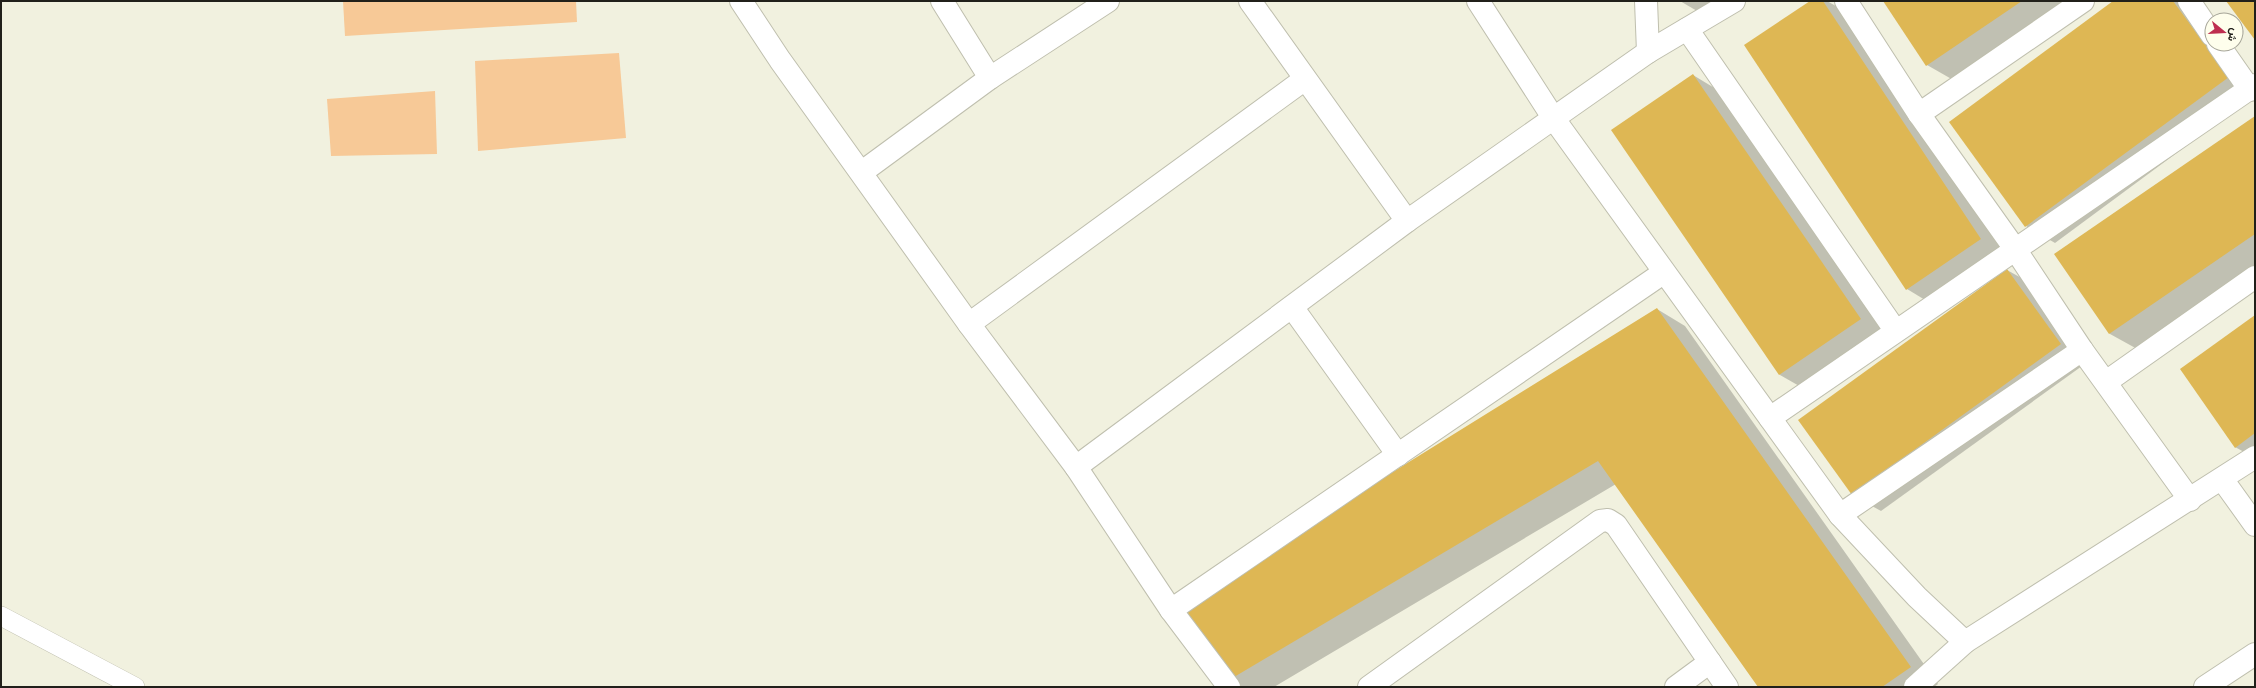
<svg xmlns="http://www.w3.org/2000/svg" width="2256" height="688" font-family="Figtree,Vazirmatn,sans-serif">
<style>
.green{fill:#f7c997}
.shadow{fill:#0003}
.building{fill:#deb754}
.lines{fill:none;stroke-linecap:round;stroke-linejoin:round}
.service-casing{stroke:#bfbfae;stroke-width:20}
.minor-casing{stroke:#bfbfae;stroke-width:24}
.service{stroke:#fff;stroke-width:19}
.minor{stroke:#fff;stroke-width:22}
</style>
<rect width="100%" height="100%" fill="#f1f1df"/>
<g class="green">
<path d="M343,1H576L577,22L345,36Z"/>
<path d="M619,53L626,138L478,151L475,61Z"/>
<path d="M435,91L437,154L331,156L327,99Z"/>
</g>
<g class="shadow">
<path d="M1680,1H1735L1709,18Z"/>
<path d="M1812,1H1827L1848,13L2009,256L1935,306L1907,289Z"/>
<path d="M1884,1H2074L1955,81L1927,65Z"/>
<path d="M2115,1H2189L2255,95L2055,243L2026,226Z"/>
<path d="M1693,75L1721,92L1889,336L1808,391L1780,375L1613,131Z"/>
<path d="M2255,117V270L2139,350L2110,334L2056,254Z"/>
<path d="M2007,270L2036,286L2089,361L1881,511L1852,495Z"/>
<path d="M1657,309L1685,326L1938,684L1934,687H1760L1616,484L1274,687H1243L1230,680Z"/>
<path d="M2255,317V458L2235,447Z"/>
</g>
<g class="building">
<path d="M1810,1H1823L1981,239L1906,290L1744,45Z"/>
<path d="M1883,1H2022L1926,66Z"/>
<path d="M2113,1H2173L2229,77L2025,227L1949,122Z"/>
<path d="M2226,1H2255V40Z"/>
<path d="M1693,74L1861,319L1779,375L1611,130Z"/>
<path d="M2255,116V234L2109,334L2054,254Z"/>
<path d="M2007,269L2061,344L1852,495L1798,420Z"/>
<path d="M1657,308L1911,667L1882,687H1758L1598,461L1229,680L1177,606Z"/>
<path d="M2255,315V433L2235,448L2180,369Z"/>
</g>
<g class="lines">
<defs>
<path id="service" d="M1,616L135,687"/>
<g id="minor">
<path d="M741,1L780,60L969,324L1076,467L1171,610L1229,687"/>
<path d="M942,1L990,78"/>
<path d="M1250,1L1407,221"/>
<path d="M1478,1L1554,119L1840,515L1917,597L1965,642L2255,457"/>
<path d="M1646,1L1648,52"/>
<path d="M1846,1L1919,114L2015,249L2082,350L2190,500"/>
<path d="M2189,1L2212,35"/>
<path d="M1687,29L1895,330"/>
<path d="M2218,44L2250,90"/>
<path d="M1919,114L2083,1"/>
<path d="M862,172L990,78L1108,1"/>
<path d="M1292,307L1398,455"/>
<path d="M969,324L1305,79"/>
<path d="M2106,382L2255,277"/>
<path d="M1770,418L2255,85"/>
<path d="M1076,467L1407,221L1648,52L1734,1"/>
<path d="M2222,479L2255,525"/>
<path d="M1840,515L2082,350"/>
<path d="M1171,610L1663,273"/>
<path d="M1369,687L1600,521L1608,520L1616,525L1727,687"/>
<path d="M1676,687L1710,662"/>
<path d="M1915,687L1965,642"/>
<path d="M2205,687L2255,654"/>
</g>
</defs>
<use href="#service" class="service-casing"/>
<use href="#minor" class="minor-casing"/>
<use href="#service" class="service"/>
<use href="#minor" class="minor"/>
</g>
<rect width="2256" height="688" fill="none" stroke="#21201a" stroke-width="4"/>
<g transform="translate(2224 32) rotate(108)"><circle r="19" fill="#fefeec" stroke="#a6a598"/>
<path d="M0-3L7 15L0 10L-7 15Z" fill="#be2e50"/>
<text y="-6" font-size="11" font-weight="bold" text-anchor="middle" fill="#21201a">ش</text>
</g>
</svg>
